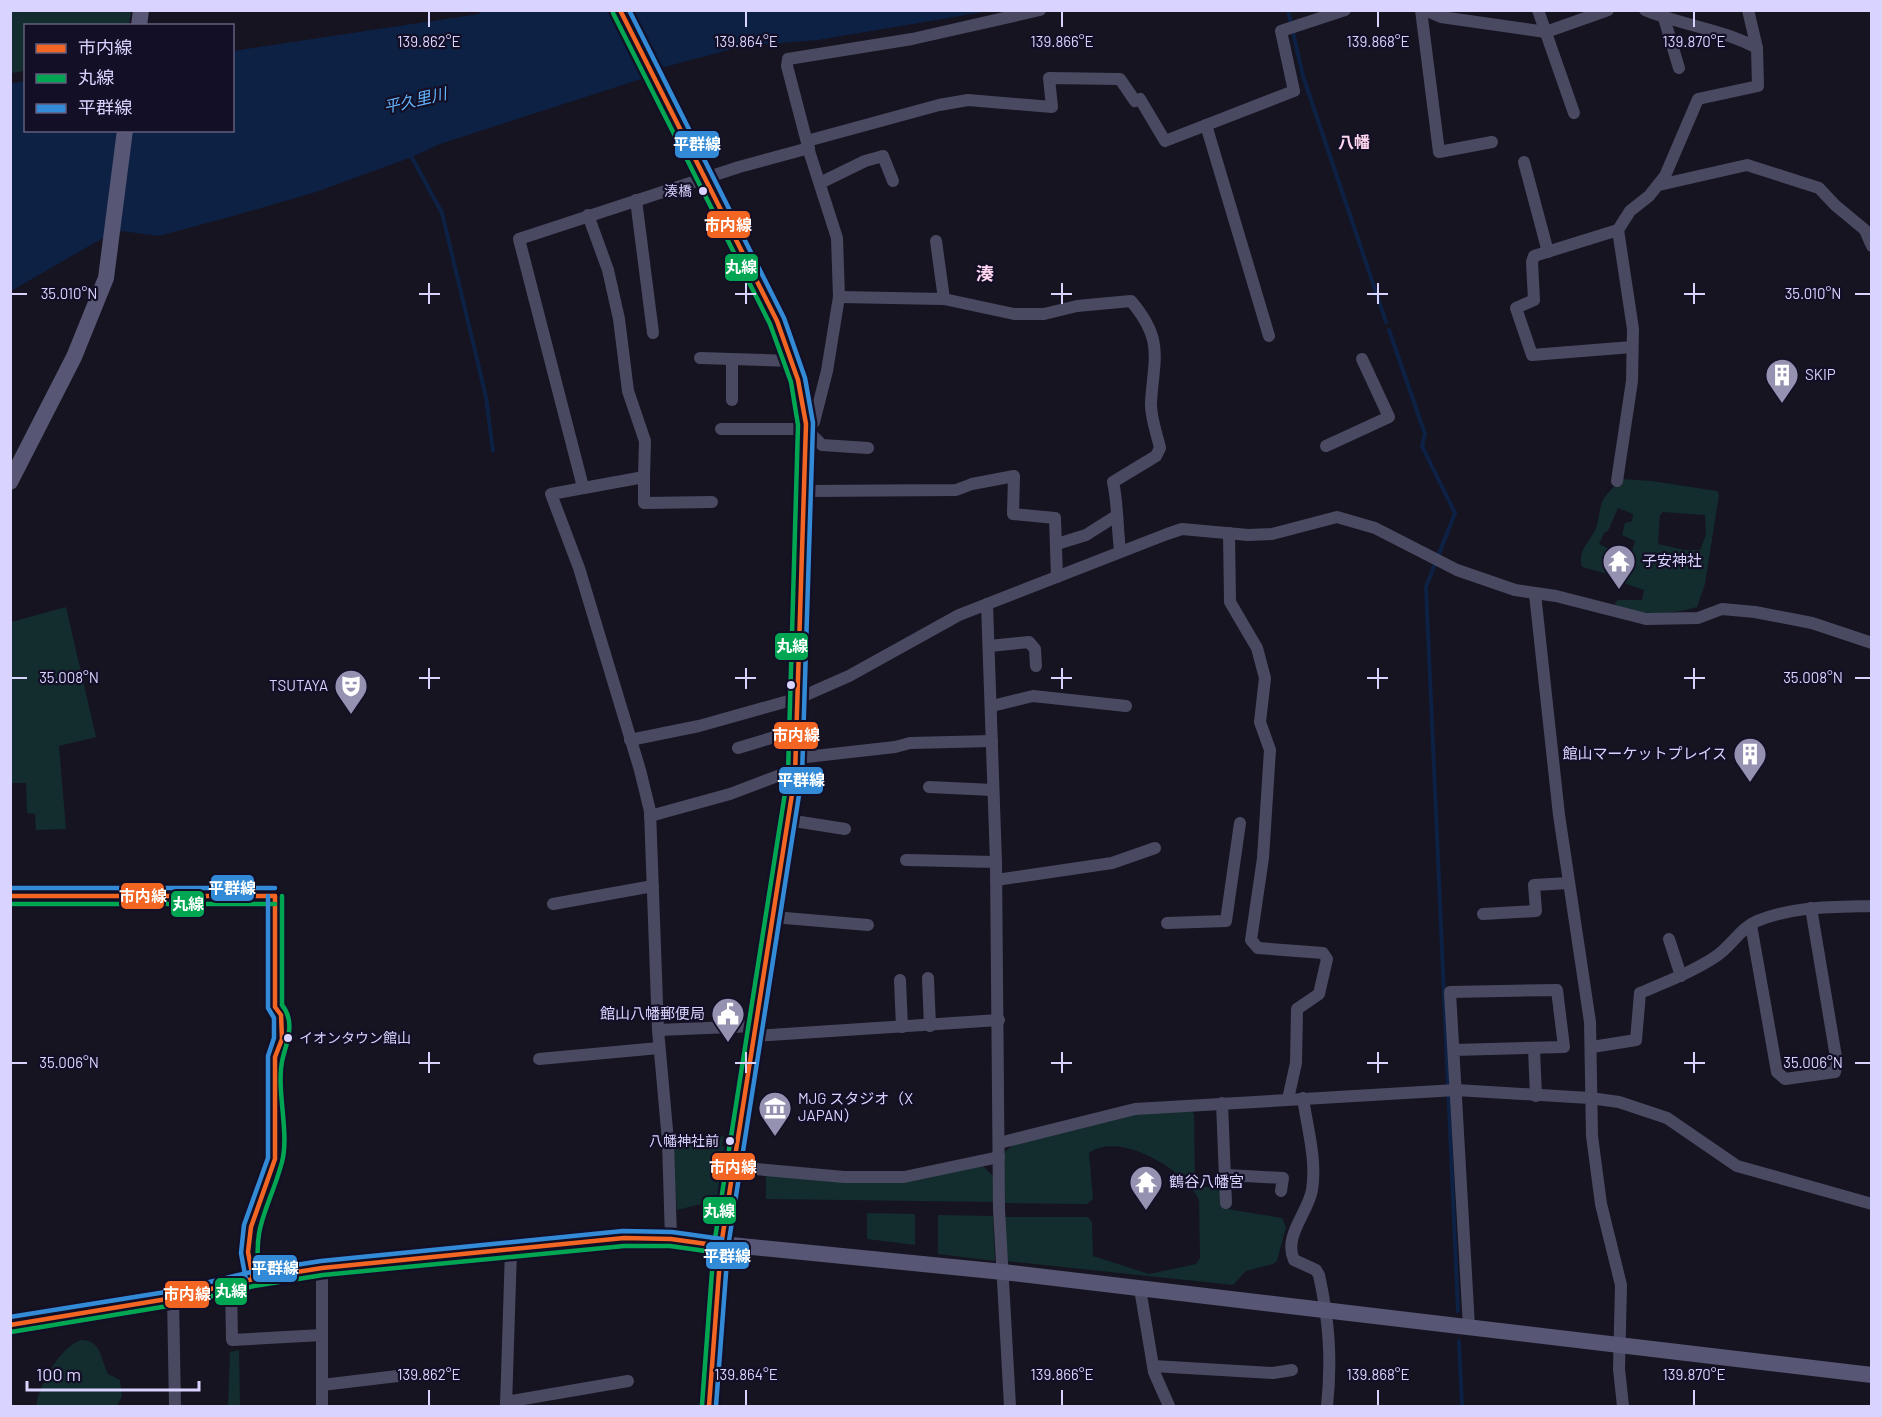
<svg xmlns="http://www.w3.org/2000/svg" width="1882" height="1417" font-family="Barlow,'Noto Sans JP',sans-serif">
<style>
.green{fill:#132c2d;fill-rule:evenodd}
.water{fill:#0d2144}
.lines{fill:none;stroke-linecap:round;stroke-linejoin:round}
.stream{stroke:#0d2144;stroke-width:4}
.street{stroke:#4a4962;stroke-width:12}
.secondary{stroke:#575674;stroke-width:16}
.bus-1-casing{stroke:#130f26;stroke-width:9}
.bus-2-casing{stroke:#130f26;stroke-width:9}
.bus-3-casing{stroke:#130f26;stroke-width:9}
.bus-1{stroke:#f26522;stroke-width:4.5}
.bus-2{stroke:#00a651;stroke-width:4.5}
.bus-3{stroke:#338bd7;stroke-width:4.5}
.ticks{fill:none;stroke:#d9d4ff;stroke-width:2}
.bus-dot{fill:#d9d4ff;stroke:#130f26;stroke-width:2}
.labels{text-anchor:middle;stroke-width:4.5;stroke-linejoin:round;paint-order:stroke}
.bus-label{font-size:14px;fill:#d9d4ff;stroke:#130f26;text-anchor:end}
.poi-label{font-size:15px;fill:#d9d4ff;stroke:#130f26;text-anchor:start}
.water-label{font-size:16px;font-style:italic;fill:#62b6ff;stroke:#130f26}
.neighbourhood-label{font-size:16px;font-weight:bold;fill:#ffd6f0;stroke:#130f26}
.quarter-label{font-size:18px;font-weight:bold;fill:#ffd6f0;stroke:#130f26}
.ticks-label{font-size:15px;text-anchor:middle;fill:#d9d4ff;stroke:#130f26;stroke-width:4.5;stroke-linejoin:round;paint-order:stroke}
.line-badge{stroke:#130f26;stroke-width:2}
.badge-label{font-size:16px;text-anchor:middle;font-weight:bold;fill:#fff}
</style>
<rect width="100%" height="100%" fill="#161421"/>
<g class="green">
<path d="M10,11L11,10L131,11L129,25L26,26L25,71L11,73Z"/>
<path d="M1621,479L1652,481L1717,491L1719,495L1705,584L1697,607C1669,615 1644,615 1616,607L1615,602L1618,600H1642L1644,590L1615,580L1612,575L1582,567C1577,550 1590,542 1596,528C1600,518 1598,507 1605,497C1609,491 1616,485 1621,479ZM1618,508L1633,514L1632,521L1625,523L1622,535L1635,541L1628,564L1610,555L1609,549L1599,544L1604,533L1608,531ZM1663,512L1705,515L1706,535L1700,550H1684L1658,544L1660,515Z"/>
<path d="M66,607L96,737L59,746L66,829L36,830L35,814L27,813L26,783H11V622Z"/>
<path d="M1190,1109L1194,1114L1195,1184L1199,1187H1220L1223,1206L1227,1209L1282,1218L1286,1227L1277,1261L1273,1264L1246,1271L1233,1285L1006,1261L1005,1217H1088L1092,1222L1093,1256L1149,1274L1196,1264L1200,1258L1199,1200C1186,1170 1119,1130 1089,1153L1093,1199L1087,1204L1005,1203L1003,1153L1018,1141L1135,1112Z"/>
<path d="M724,1136L722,1146L729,1147L722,1199L677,1210L671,1139Z"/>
<path d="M983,1166L993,1176V1202L766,1199V1175L843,1182Z"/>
<path d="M867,1213L915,1214V1245L867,1239Z"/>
<path d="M938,1215L993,1216L995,1261L938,1254Z"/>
<path d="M81,1340C101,1340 100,1357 108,1374L120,1380L122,1396L117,1406H36C40,1384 59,1348 81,1340Z"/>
<path d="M239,1350L240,1406H228L230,1352Z"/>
</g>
<g class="water">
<path d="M482,10L608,11L644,78L440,144L412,157L316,192L233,216L159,236L122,231L103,238L11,291L10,84L25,81L26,130H232L233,51L479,14Z"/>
<path d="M631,11H989L818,40L743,46L661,68Z"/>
</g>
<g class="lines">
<g class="stream">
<path d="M1288,10L1303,76L1386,322"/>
<path d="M410,154L442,213L486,397L493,451"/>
<path d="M1389,330L1425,434L1422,446L1455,513L1426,587L1458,1311"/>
<path d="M1459,1341L1462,1406"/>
</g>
<g class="street">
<path d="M1421,10L1439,152L1492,142"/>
<path d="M1425,10L1441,17L1546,32L1608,10"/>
<path d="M1538,10L1574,113"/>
<path d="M1645,10C1681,25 1722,29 1757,48"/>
<path d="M1664,18L1679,68"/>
<path d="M1206,125L1269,336"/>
<path d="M807,141L939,105L968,100L1052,107L1049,78L1120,79L1135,101L1140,99L1165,141L1294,91L1281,31L1345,10"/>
<path d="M1524,162L1548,252"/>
<path d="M820,183L865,161L883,156L893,181"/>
<path d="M1659,185L1747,165L1819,188L1835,205L1865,230L1872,246"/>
<path d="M636,200L653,333"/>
<path d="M588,215L608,270L619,319L628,391L645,441L644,477"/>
<path d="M936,241L944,299"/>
<path d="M839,297L944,299L1014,314H1044L1077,306L1131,301C1164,340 1154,357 1151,402C1150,416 1157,434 1160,448L1156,456L1113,482C1118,504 1117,527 1120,550"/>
<path d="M1632,347L1532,355L1516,308L1534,300L1532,262L1534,256L1618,230L1630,211L1649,196L1665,176L1698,99L1758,86L1757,48L1748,10"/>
<path d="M700,358L792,361"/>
<path d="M732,400V359"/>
<path d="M721,429H806L814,422L827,371L839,297L837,238L810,154L787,66L788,59L912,39L1040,10"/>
<path d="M806,429L822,445L868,448"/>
<path d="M1326,446L1389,417L1362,359"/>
<path d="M1617,481L1632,381L1633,329L1618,230"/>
<path d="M583,487L519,239L739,167L809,148"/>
<path d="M806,491L956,490L972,484L1014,476L1013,514L1055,518L1057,577"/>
<path d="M1229,533L1230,602L1257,648L1265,678L1260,722L1270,750L1263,858L1251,940L1258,948L1323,953L1327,959L1319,994L1297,1009L1296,1063L1288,1099"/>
<path d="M1057,544L1086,535L1116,516"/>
<path d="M1535,594L1559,815L1590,1022L1592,1136L1601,1204L1621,1285L1619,1369L1623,1406"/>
<path d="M987,604L996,862L999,1209L1010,1406"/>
<path d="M989,646L1029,642L1035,649L1036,666"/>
<path d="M992,706L1033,696L1126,706"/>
<path d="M630,740L699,726L799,698L849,676L959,615L1167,534L1182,529L1248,535L1272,534L1337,517L1375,528L1457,570L1515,590L1556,596L1646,619L1698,618L1722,609L1755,612L1812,623L1872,643"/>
<path d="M738,748L798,730"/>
<path d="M797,758L895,747L910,743L992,741"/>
<path d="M929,787L993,790"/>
<path d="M650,816L730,794L796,769"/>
<path d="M788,820L845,829"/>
<path d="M906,860L996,862"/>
<path d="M996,880L1112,863L1155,848"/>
<path d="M553,904L653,886"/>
<path d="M1483,914L1536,911L1534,885L1569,883"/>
<path d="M773,917L868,925"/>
<path d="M1167,923L1226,921L1240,823"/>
<path d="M1751,925L1777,1072L1785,1079L1835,1072L1837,1063L1811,908"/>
<path d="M1669,939L1681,976"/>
<path d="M928,978L930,1026"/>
<path d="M900,980L902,1027"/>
<path d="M658,1030L650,811L640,770L579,568L551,494L644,477V503L712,502"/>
<path d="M755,1036L999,1020"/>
<path d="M1592,1047L1636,1040L1640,993C1666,982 1692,972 1715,957C1731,947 1740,928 1757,921C1794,906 1833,907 1872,906"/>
<path d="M1534,1049L1536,1096"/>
<path d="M1454,1050L1564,1047L1557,990L1450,992L1469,1327"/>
<path d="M539,1059L659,1048"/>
<path d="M1303,1098C1307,1127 1317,1160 1312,1190C1308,1213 1283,1236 1294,1260L1316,1270L1319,1275C1329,1321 1332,1359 1327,1406"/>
<path d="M1222,1103L1226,1203"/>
<path d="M999,1143L1135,1109L1456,1090L1590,1098L1619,1102L1667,1118L1737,1166L1872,1204"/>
<path d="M733,1167L844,1177H904L999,1157"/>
<path d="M1227,1175L1283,1178L1281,1191"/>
<path d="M671,1239L668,1141L658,1030L756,1026"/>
<path d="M322,1268V1406"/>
<path d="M231,1284L232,1340L322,1335"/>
<path d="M1140,1289L1154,1372L1169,1406"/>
<path d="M173,1298L175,1406"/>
<path d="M1153,1366L1273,1373L1292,1370"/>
<path d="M322,1385L406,1375"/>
<path d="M506,1402L628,1381"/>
<path d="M506,1406L511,1250"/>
</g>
<g class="secondary">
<path d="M620,10L777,321L798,380L806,424L795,775L721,1246L709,1406"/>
<path d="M139,26L141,10"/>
<path d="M10,482L74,357L106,278L125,130"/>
<path d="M10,1325L173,1298L253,1279L322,1268L597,1240L671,1239L1003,1272L1872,1375"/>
</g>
<defs>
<g id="bus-1">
<path d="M620,10L777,321L798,380L806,424L795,775L721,1246L709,1406"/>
<path d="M10,896H275"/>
<path d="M253,1279L248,1252L251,1227L275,1159V1057L282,1039L281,1015L275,1007V896"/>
<path d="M10,1325L173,1298L253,1279L322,1268L624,1238L671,1239L721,1246"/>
</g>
<g id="bus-2">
<path d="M613,13L770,324L791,382L798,425L788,774L714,1245L702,1405"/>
<path d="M10,904H275"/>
<path d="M260,1278C251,1225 269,1210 282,1162C290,1131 275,1088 283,1057C288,1039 295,1021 282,1005V896"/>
<path d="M11,1332L174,1305L254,1286L323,1275L624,1246H670L720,1253"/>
</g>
<g id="bus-3">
<path d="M629,10L784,318L805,378L813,423L802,776L728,1247L716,1406"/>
<path d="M10,888H275"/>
<path d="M246,1280L241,1253L244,1225L268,1158V1056L274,1038V1018L268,1008V896"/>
<path d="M10,1317L172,1291L251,1272L321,1261L623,1231L672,1232L722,1239"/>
</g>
</defs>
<use href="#bus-1" class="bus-1-casing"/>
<use href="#bus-2" class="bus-2-casing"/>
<use href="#bus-3" class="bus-3-casing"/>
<use href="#bus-1" class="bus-1"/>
<use href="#bus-2" class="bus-2"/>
<use href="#bus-3" class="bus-3"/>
</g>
<path class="ticks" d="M429,12V27M746,12V27M1062,12V27M1378,12V27M1694,12V27M429,283V304M746,283V304M1062,283V304M1378,283V304M1694,283V304M12,294H27M419,294H440M735,294H756M1051,294H1072M1367,294H1388M1684,294H1705M1855,294H1870M429,668V689M746,668V689M1062,668V689M1378,668V689M1694,668V689M12,678H27M419,678H440M735,678H756M1051,678H1072M1367,678H1388M1684,678H1705M1855,678H1870M429,1052V1073M746,1052V1073M1062,1052V1073M1378,1052V1073M1694,1052V1073M12,1063H27M419,1063H440M735,1063H756M1051,1063H1072M1367,1063H1388M1684,1063H1705M1855,1063H1870M429,1390V1405M746,1390V1405M1062,1390V1405M1378,1390V1405M1694,1390V1405"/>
<defs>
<symbol id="building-pin" viewBox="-11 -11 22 30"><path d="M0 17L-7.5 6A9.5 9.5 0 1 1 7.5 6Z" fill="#9591b1" stroke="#130f26"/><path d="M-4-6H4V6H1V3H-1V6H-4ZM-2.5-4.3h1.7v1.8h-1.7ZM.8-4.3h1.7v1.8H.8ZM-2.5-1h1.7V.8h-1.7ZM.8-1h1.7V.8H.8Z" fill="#fff"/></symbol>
<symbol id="temple-pin" viewBox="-11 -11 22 30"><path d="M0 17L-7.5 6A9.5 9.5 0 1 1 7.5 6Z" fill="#9591b1" stroke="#130f26"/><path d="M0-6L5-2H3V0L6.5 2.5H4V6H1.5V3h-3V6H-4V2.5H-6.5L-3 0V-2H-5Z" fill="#fff"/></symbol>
<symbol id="theatre-pin" viewBox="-11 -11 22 30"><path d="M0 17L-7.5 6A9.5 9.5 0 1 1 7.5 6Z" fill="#9591b1" stroke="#130f26"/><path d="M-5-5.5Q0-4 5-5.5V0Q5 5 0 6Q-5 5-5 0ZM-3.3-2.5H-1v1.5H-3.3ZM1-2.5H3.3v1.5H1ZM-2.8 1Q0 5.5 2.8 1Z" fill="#fff"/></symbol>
<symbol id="civic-pin" viewBox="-11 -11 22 30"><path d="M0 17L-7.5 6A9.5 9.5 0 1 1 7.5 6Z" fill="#9591b1" stroke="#130f26"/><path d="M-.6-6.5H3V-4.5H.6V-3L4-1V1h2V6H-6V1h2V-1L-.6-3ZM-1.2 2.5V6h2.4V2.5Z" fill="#fff"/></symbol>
<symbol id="museum-pin" viewBox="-11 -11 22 30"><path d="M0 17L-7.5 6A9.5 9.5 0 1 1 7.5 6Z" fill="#9591b1" stroke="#130f26"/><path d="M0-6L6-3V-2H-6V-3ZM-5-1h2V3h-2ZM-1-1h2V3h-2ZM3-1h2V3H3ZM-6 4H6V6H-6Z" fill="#fff"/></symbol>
</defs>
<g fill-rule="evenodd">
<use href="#building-pin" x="1763" y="356" width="38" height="52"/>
<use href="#temple-pin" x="1600" y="542" width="38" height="52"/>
<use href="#theatre-pin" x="332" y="667" width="38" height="52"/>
<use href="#building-pin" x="1731" y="735" width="38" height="52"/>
<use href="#civic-pin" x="709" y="995" width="38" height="52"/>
<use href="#museum-pin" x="756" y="1089" width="38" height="52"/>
<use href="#temple-pin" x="1127" y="1163" width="38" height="52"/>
</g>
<g class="bus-dot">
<circle cx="703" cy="191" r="5"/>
<circle cx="791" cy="685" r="5"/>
<circle cx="288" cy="1038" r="5"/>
<circle cx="730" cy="1141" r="5"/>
</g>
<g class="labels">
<g class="bus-label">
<text x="692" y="196">湊橋</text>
<text x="299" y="1043" text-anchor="start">イオンタウン館山</text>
<text x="719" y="1146">八幡神社前</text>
</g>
<g class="poi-label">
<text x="1805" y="380">SKIP</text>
<text x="1642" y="566">子安神社</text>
<text x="328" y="691" text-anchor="end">TSUTAYA</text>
<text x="1727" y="759" text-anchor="end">館山マーケットプレイス</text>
<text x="705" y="1019" text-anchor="end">館山八幡郵便局</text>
<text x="798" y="1104">MJG スタジオ（X<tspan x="798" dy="17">JAPAN）</tspan></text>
<text x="1169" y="1187">鶴谷八幡宮</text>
</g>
<g class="water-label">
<text transform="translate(415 100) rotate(-13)" y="6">平久里川</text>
</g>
<g class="neighbourhood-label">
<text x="1354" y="148">八幡</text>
</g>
<g class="quarter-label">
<text x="985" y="280">湊</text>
</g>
</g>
<g class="ticks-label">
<text x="429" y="47">139.862°E</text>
<text x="746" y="47">139.864°E</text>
<text x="1062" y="47">139.866°E</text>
<text x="1378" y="47">139.868°E</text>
<text x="1694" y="47">139.870°E</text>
<text x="69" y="299">35.010°N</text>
<text x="1813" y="299">35.010°N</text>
<text x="69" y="683">35.008°N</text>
<text x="1813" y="683">35.008°N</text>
<text x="69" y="1068">35.006°N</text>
<text x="1813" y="1068">35.006°N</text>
<text x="429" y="1380">139.862°E</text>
<text x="746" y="1380">139.864°E</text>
<text x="1062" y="1380">139.866°E</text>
<text x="1378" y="1380">139.868°E</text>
<text x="1694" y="1380">139.870°E</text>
</g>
<g class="line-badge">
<rect x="674" y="130" width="46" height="29" rx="6" fill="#338bd7"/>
<rect x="706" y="210" width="45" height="29" rx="6" fill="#f26522"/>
<rect x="724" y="253" width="35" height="29" rx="6" fill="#00a651"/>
<rect x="774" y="632" width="35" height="29" rx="6" fill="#00a651"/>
<rect x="773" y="721" width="46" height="29" rx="6" fill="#f26522"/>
<rect x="778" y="766" width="46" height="29" rx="6" fill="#338bd7"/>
<rect x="210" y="874" width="45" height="28" rx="6" fill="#338bd7"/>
<rect x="120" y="882" width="45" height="28" rx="6" fill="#f26522"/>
<rect x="170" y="890" width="35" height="28" rx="6" fill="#00a651"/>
<rect x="711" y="1152" width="45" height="29" rx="6" fill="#f26522"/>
<rect x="702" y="1196" width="35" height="29" rx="6" fill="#00a651"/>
<rect x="705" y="1241" width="45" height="29" rx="6" fill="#338bd7"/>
<rect x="252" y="1254" width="46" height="29" rx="6" fill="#338bd7"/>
<rect x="214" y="1277" width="34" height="29" rx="6" fill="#00a651"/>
<rect x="164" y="1280" width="46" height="29" rx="6" fill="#f26522"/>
</g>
<g class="badge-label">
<text x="697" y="150">平群線</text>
<text x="728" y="231">市内線</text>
<text x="741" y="273">丸線</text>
<text x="792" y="652">丸線</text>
<text x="796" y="741">市内線</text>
<text x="801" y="786">平群線</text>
<text x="232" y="894">平群線</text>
<text x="143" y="902">市内線</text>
<text x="188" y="910">丸線</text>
<text x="733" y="1173">市内線</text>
<text x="719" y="1217">丸線</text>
<text x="727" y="1262">平群線</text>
<text x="275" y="1274">平群線</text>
<text x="231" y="1297">丸線</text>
<text x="187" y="1300">市内線</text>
</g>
<rect width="1882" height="1417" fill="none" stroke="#d9d4ff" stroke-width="24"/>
<rect x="24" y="24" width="210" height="108" fill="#130f26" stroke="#625e7d" stroke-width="1.5"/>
<rect x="36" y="44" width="30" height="9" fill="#f26522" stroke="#625e7d" stroke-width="1.5"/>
<text x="78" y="54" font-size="18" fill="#d9d4ff">市内線</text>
<rect x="36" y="74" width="30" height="9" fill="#00a651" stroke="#625e7d" stroke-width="1.5"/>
<text x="78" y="84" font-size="18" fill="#d9d4ff">丸線</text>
<rect x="36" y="104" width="30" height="9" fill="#338bd7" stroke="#625e7d" stroke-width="1.5"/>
<text x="78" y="114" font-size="18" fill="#d9d4ff">平群線</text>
<path d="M27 1381v9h172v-9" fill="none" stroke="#d9d4ff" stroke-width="3"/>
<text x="36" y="1381" font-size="18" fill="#d9d4ff" stroke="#130f26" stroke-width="4.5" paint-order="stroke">100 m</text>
</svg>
